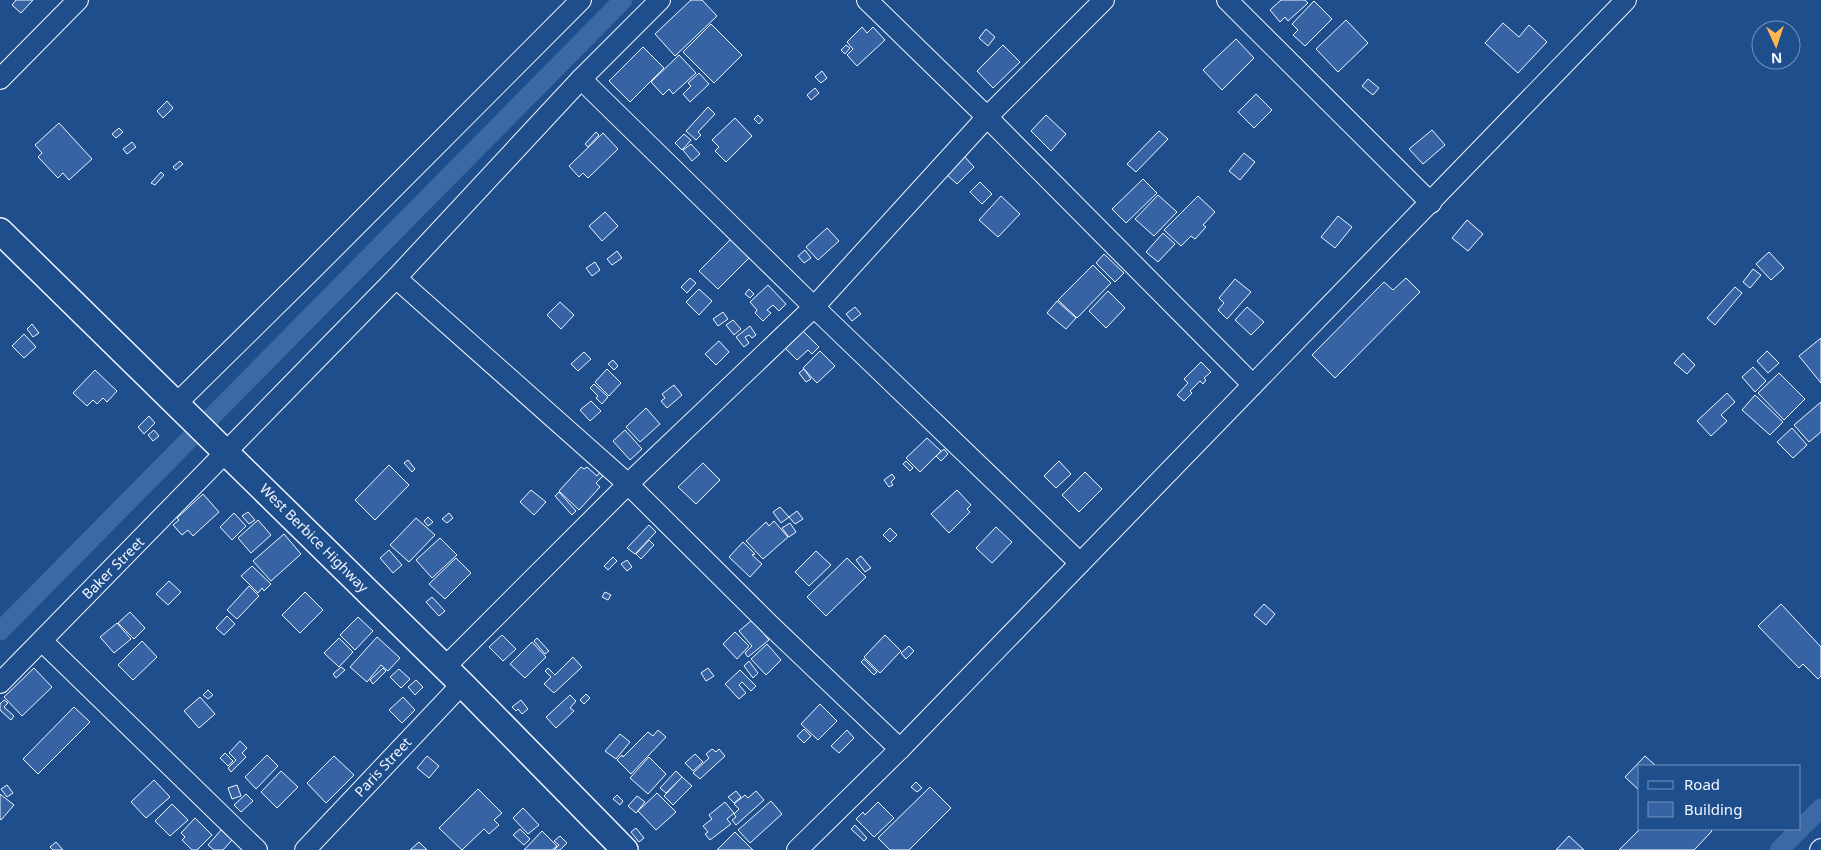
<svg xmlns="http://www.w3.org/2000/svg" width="1821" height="850" font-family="'Noto Sans',sans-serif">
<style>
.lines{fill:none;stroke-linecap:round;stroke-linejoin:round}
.canal{stroke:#3b69a3;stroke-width:19}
.building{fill:#3563a3;stroke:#f2f6ff}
.minor-casing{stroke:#f2f6ff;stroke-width:22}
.major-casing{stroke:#f2f6ff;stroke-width:28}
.minor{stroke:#1f4e8c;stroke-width:20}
.major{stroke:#1f4e8c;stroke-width:25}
.labels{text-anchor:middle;stroke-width:4;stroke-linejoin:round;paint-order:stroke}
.street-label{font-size:14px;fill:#f2f6ff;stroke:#1f4e8c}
</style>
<rect width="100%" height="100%" fill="#1f4e8c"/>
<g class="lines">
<g class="canal">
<path d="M0,631L623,0"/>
<path d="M1779,850L1821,808"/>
</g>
</g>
<g class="building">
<path d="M16,0H33L21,13L12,5Z"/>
<path d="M691,0H702L717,16L675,56L655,34Z"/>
<path d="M1281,0H1305L1308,3L1288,21L1285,17L1280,22L1270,10Z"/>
<path d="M1314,1L1332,19L1305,46L1293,35L1298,30L1292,24Z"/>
<path d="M1346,20L1368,43L1338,72L1316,49Z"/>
<path d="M1503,23L1519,37L1529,25L1547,42L1518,73L1485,43Z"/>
<path d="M711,24L742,55L714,83L683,52Z"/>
<path d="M862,27L867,33L873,27L885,40L857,66L847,55L853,49L847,42Z"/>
<path d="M986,29L995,37L988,46L979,38Z"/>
<path d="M1236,39L1254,58L1222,90L1203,70Z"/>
<path d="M846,45L850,48L845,54L841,50Z"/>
<path d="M1003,45L1020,62L993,88L977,71Z"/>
<path d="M643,47L664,68L630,102L609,81Z"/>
<path d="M679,55L696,73L673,94L669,89L663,95L651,82Z"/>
<path d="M822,71L827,78L821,83L815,77Z"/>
<path d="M699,73L709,84L690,102L683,94L691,86L688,83Z"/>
<path d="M1368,79L1379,88L1373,95L1362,86Z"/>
<path d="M815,88L819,93L811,100L807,95Z"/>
<path d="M1256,94L1272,110L1254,128L1238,112Z"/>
<path d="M167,101L173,108L163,118L157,111Z"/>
<path d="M708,107L715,114L698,132L701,135L696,140L686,131Z"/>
<path d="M758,115L763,120L759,124L754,119Z"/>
<path d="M1046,115L1066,134L1051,151L1031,131Z"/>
<path d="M735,118L752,136L726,162L715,151L719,147L712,140Z"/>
<path d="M59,123L92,159L69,180L63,173L58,178L38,157L42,153L35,145Z"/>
<path d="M119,128L123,132L116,138L112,134Z"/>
<path d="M1432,130L1445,145L1423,164L1409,149Z"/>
<path d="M1159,131L1168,139L1136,172L1127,164Z"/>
<path d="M596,132L599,135L588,147L585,144Z"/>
<path d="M603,133L618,149L588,178L583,173L579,177L569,166Z"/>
<path d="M684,134L691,140L682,150L675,143Z"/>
<path d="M132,142L136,147L127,154L123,149Z"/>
<path d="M691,144L700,154L692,161L683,150Z"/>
<path d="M1244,153L1255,162L1240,180L1229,171Z"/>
<path d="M964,156L974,167L957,184L946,174Z"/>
<path d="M180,161L183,164L176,170L173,167Z"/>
<path d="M161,172L164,175L155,185L151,183Z"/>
<path d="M1143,179L1157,193L1126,223L1112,209Z"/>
<path d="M980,182L992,194L982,204L970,192Z"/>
<path d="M1158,195L1177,212L1154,236L1135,219Z"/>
<path d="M1001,196L1020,214L998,237L979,220Z"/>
<path d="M1198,196L1215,212L1203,225L1206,227L1195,239L1191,236L1181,246L1164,230Z"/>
<path d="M605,212L618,226L602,241L589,226Z"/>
<path d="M1338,216L1352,227L1335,248L1321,237Z"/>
<path d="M1467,220L1483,234L1468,251L1452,238Z"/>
<path d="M827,228L839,241L818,260L806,247Z"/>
<path d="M1163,233L1175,244L1158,262L1146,252Z"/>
<path d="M731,239L750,257L718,289L699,271Z"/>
<path d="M805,250L811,258L804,263L798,256Z"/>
<path d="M617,251L622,258L612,265L607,259Z"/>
<path d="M1769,252L1784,268L1771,280L1756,264Z"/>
<path d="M1104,254L1124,273L1115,282L1096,263Z"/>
<path d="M595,262L600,270L592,276L586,268Z"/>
<path d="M1093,265L1111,283L1077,318L1058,300Z"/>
<path d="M1753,269L1761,275L1750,288L1743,282Z"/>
<path d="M690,278L696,283L687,293L681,287Z"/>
<path d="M1406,278L1420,292L1335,378L1312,355L1384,282L1393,290Z"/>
<path d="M1235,279L1251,292L1227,319L1218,310L1224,303L1219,298Z"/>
<path d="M768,285L786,304L779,311L773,305L767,310L771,313L763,321L755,313L757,310L750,302Z"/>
<path d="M1735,287L1742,293L1715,325L1707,318Z"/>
<path d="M699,289L712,301L699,315L686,302Z"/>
<path d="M749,289L754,294L750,298L745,294Z"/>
<path d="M1108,291L1125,308L1106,328L1089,311Z"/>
<path d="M1057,301L1076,318L1066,329L1047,313Z"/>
<path d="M560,302L574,315L561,329L547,315Z"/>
<path d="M855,307L861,314L852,321L846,314Z"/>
<path d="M1247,307L1264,322L1251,335L1235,320Z"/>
<path d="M723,312L728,319L718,326L713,319Z"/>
<path d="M733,320L741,329L734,335L726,325Z"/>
<path d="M32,324L39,333L33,337L27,329Z"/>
<path d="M750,326L756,335L752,338L749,335L745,337L749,343L744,347L736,337Z"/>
<path d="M801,329L819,347L812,354L808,350L797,360L783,346Z"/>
<path d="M24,334L36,347L24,358L12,346Z"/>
<path d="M1821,338V383L1799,356Z"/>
<path d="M719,341L729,352L716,365L705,354Z"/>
<path d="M820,351L835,366L817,383L803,368Z"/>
<path d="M1767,351L1779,363L1768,373L1757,361Z"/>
<path d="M584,352L591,359L578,371L571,364Z"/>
<path d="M1683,353L1695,365L1687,374L1674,363Z"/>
<path d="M613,360L618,366L614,370L608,364Z"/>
<path d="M1201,362L1211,372L1204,378L1206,380L1203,384L1200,381L1190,391L1192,393L1184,401L1177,395L1188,383L1184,379Z"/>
<path d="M1753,367L1766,381L1755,392L1742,377Z"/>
<path d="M607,369L621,383L609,396L595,382Z"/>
<path d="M804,369L811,379L806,382L799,373Z"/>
<path d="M95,370L117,391L107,402L103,398L97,404L93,400L87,406L73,393Z"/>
<path d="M1779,373L1805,399L1784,420L1758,393Z"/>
<path d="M594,384L608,397L602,404L596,398L598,396L590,388Z"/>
<path d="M674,385L682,395L667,408L661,401L665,398L662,394Z"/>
<path d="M1727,393L1735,402L1721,415L1727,421L1711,436L1697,421Z"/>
<path d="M1755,395L1783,422L1770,435L1742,410Z"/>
<path d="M591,401L601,411L590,421L580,410Z"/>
<path d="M1821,402V432L1809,442L1794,425Z"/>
<path d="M646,408L660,424L640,442L626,427Z"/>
<path d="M149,416L155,423L144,434L138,427Z"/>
<path d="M1792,428L1807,445L1793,458L1777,442Z"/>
<path d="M154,430L159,436L153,441L148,435Z"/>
<path d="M625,430L642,449L630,460L613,441Z"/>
<path d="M927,438L941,451L920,472L906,458Z"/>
<path d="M944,449L948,454L941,461L936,456Z"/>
<path d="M408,460L415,469L412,472L404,463Z"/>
<path d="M906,461L913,468L910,471L903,464Z"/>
<path d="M1059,461L1071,474L1056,488L1044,476Z"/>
<path d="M703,463L720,480L696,504L678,487Z"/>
<path d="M389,465L409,485L375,520L355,500Z"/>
<path d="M581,467L584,469L587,467L597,476L601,471L605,474L596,483L600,487L579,510L559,491Z"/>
<path d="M1085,472L1102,489L1079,512L1062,495Z"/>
<path d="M892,474L895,478L891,482L893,485L889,487L884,480Z"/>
<path d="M531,490L546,502L534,515L520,502Z"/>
<path d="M957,490L971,505L967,509L970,512L949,533L931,514Z"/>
<path d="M559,492L576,511L572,515L555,496Z"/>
<path d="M203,494L219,512L193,536L188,530L182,535L173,525L179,520L177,518Z"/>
<path d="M780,507L789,517L781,523L773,512Z"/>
<path d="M797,511L803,519L795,524L789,517Z"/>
<path d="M248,512L255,520L249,524L242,516Z"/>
<path d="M234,513L246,526L232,540L220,527Z"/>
<path d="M449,513L453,518L447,523L442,519Z"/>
<path d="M428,517L433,522L428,526L424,521Z"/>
<path d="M416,518L435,535L409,562L390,545Z"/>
<path d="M258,520L271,535L251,553L238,538Z"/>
<path d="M774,521L788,537L763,559L746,541L766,522L769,526Z"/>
<path d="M790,523L796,532L789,537L782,528Z"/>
<path d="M649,525L656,532L635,554L627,548Z"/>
<path d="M996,527L1012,542L992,563L976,548Z"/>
<path d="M890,528L897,535L890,542L883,535Z"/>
<path d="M284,534L301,554L271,581L253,561Z"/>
<path d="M440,538L457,555L432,578L416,560Z"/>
<path d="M649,540L654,545L641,559L636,554Z"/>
<path d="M743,542L755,554L752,555L762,564L750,577L729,557Z"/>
<path d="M389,550L402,565L393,573L380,558Z"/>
<path d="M816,551L831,565L809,586L795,572Z"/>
<path d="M861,556L871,568L865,572L856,560Z"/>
<path d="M613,557L617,561L608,570L604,566Z"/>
<path d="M456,558L471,573L445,599L429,584Z"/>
<path d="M847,558L866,577L826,616L807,597Z"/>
<path d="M627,560L632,567L627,571L621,564Z"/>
<path d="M252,566L271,584L264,591L262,588L258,593L241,576Z"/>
<path d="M169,581L181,592L168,605L156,594Z"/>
<path d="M249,586L259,596L237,619L227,610Z"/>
<path d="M305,592L323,610L300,633L282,615Z"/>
<path d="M605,592L611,595L608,600L602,597Z"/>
<path d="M432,597L445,611L439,616L426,602Z"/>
<path d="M1264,604L1275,614L1266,625L1254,615Z"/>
<path d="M1781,604L1821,647V676L1818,679L1803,664L1799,668L1758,626Z"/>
<path d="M130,612L145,628L134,639L118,623Z"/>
<path d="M227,616L235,624L224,635L216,628Z"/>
<path d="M358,617L373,631L355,650L340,635Z"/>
<path d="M752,620L769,640L748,657L745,653L752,646L739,631Z"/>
<path d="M117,623L131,639L114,653L100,637Z"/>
<path d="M735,632L749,646L737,659L723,644Z"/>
<path d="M502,635L516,649L503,661L489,647Z"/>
<path d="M885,635L901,651L880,673L864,657Z"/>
<path d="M377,637L400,658L388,671L381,665L367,682L350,667Z"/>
<path d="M339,638L353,652L339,667L324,653Z"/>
<path d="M537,638L549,651L545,654L534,641Z"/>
<path d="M142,641L157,657L133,680L118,665Z"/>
<path d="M532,642L546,657L525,678L510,664Z"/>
<path d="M767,644L781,660L766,675L751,659Z"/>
<path d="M909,646L914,651L906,659L901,653Z"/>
<path d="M573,657L582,667L554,693L544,684L551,677L545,671L548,668L555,675Z"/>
<path d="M864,659L877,672L874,675L861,662Z"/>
<path d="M749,661L758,673L753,678L744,666Z"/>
<path d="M341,667L345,670L336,678L333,674Z"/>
<path d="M34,668L52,687L22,716L4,697Z"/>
<path d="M383,668L386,671L373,684L370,680Z"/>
<path d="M708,668L714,676L706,681L701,673Z"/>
<path d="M399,669L410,679L401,688L390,677Z"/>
<path d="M740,670L756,686L751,691L742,682L739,685L746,693L739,699L725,684Z"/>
<path d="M416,680L423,687L415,695L408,687Z"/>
<path d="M208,690L213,695L208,699L203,695Z"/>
<path d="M586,694L590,698L584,704L580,700Z"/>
<path d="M570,695L576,701L570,708L574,711L556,728L546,717Z"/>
<path d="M200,697L215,714L199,728L184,711Z"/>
<path d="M403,697L415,710L402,723L389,710Z"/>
<path d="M4,700L8,703L4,707L14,716L11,720L0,710V704Z"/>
<path d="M521,700L528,709L522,714L518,709L516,711L512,707Z"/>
<path d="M820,704L837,721L818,740L801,724Z"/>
<path d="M74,707L90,722L38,774L23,759Z"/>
<path d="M804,729L811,736L804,743L797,736Z"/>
<path d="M658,730L666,737L631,774L617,760L622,755L623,757L648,732L653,736Z"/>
<path d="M847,730L854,738L839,753L831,746Z"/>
<path d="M620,734L630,742L616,759L605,751Z"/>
<path d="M240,741L247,748L242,753L246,757L231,772L228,768L236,760L229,753Z"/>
<path d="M712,749L716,752L719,749L725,756L700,779L693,773L709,758L706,754Z"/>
<path d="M225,753L233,761L228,766L220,758Z"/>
<path d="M695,754L703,762L693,771L685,763Z"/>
<path d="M267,755L278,766L256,789L245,777Z"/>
<path d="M334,756L354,775L326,803L307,783Z"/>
<path d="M427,756L439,766L429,778L417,768Z"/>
<path d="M1645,756L1656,766H1640V791L1625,777Z"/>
<path d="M649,757L666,774L648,794L630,778Z"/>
<path d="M281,771L298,787L277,808L261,792Z"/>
<path d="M676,771L682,777L666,793L660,788Z"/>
<path d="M682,777L692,786L673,805L664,796Z"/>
<path d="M154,780L170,797L146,818L131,802Z"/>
<path d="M916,782L922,788L917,792L911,787Z"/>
<path d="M7,785L13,793L7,797L1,789Z"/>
<path d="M237,785L241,796L232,799L228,788Z"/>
<path d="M930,787L951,808L909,850H890L878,838Z"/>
<path d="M478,789L502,813L494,820L499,825L489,834L484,829L462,850L439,828Z"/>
<path d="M736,791L741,797L734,803L728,797Z"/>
<path d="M756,791L764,800L736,825L732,820L736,817L734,814L739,809L734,804L745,795L748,798Z"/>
<path d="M657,793L676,812L656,830L638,811Z"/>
<path d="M0,794L14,805L1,820L0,819Z"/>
<path d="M246,794L253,801L241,812L234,805Z"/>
<path d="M617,795L623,801L620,805L613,799Z"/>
<path d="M637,796L645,802L636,813L628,806Z"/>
<path d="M771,801L782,814L750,843L738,830Z"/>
<path d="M725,802L734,813L727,819L731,824L710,840L705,834L708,832L703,826L712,819L709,815Z"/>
<path d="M878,802L894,818L874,837L856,819L863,812L865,815Z"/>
<path d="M172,804L188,820L170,836L155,821Z"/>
<path d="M523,808L539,825L528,834L513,818Z"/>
<path d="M195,818L212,835L197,850H192L182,840L185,837L181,833Z"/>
<path d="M855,825L867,838L864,841L851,829Z"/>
<path d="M636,828L644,838L639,842L631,832Z"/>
<path d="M520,829L530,839L524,845L513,835Z"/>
<path d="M1640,829H1710L1712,831L1694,850H1619Z"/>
<path d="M221,830L232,840L223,850H214L208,845Z"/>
<path d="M542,831L557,846L552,850H524Z"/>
<path d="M735,832L753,850H717Z"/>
<path d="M560,836L567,843L560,850H554L559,845L554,841Z"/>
<path d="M1569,836L1584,850H1556Z"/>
<path d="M56,842L63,850H53L50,847Z"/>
<path d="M419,842L427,850H410Z"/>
</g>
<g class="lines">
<defs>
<g id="minor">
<path d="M867,0L987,117L1253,385"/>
<path d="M1227,0L1431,203"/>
<path d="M0,79L78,0"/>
<path d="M581,79L814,307L1080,563"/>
<path d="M396,278L628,484L769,624L900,749"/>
<path d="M177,403L311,271L581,0"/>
<path d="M42,641L257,850"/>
<path d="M445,667L628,484L814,307L987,117L1104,0"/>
<path d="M0,683L396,278L581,79L660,0"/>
<path d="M305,850L462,684"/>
<path d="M797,850L900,749L1626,0"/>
<path d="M1820,850L1821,849"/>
</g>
<path id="major" d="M0,231L462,684L625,850"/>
</defs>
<use href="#minor" class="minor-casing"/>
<use href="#major" class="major-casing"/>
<use href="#minor" class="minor"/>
<use href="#major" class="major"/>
</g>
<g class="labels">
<g class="street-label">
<text transform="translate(314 538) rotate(45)" y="5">West Berbice Highway</text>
<text transform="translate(113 568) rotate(-45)" y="5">Baker Street</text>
<text transform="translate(383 767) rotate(-47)" y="5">Paris Street</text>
</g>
</g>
<rect x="1638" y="765" width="162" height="65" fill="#1f4e8c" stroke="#7391ba"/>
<rect x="1648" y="781" width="25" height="8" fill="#1f4e8c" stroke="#7391ba"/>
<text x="1684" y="790" font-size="15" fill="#f2f6ff">Road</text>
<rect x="1648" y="802" width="25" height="15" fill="#3563a3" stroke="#7391ba"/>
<text x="1684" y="815" font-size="15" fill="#f2f6ff">Building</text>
<g transform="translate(1776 45) rotate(177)"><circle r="24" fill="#1f4e8c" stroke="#7391ba"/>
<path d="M0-4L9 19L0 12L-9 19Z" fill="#ffb74d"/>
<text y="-8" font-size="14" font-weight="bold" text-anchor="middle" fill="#f2f6ff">N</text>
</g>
</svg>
